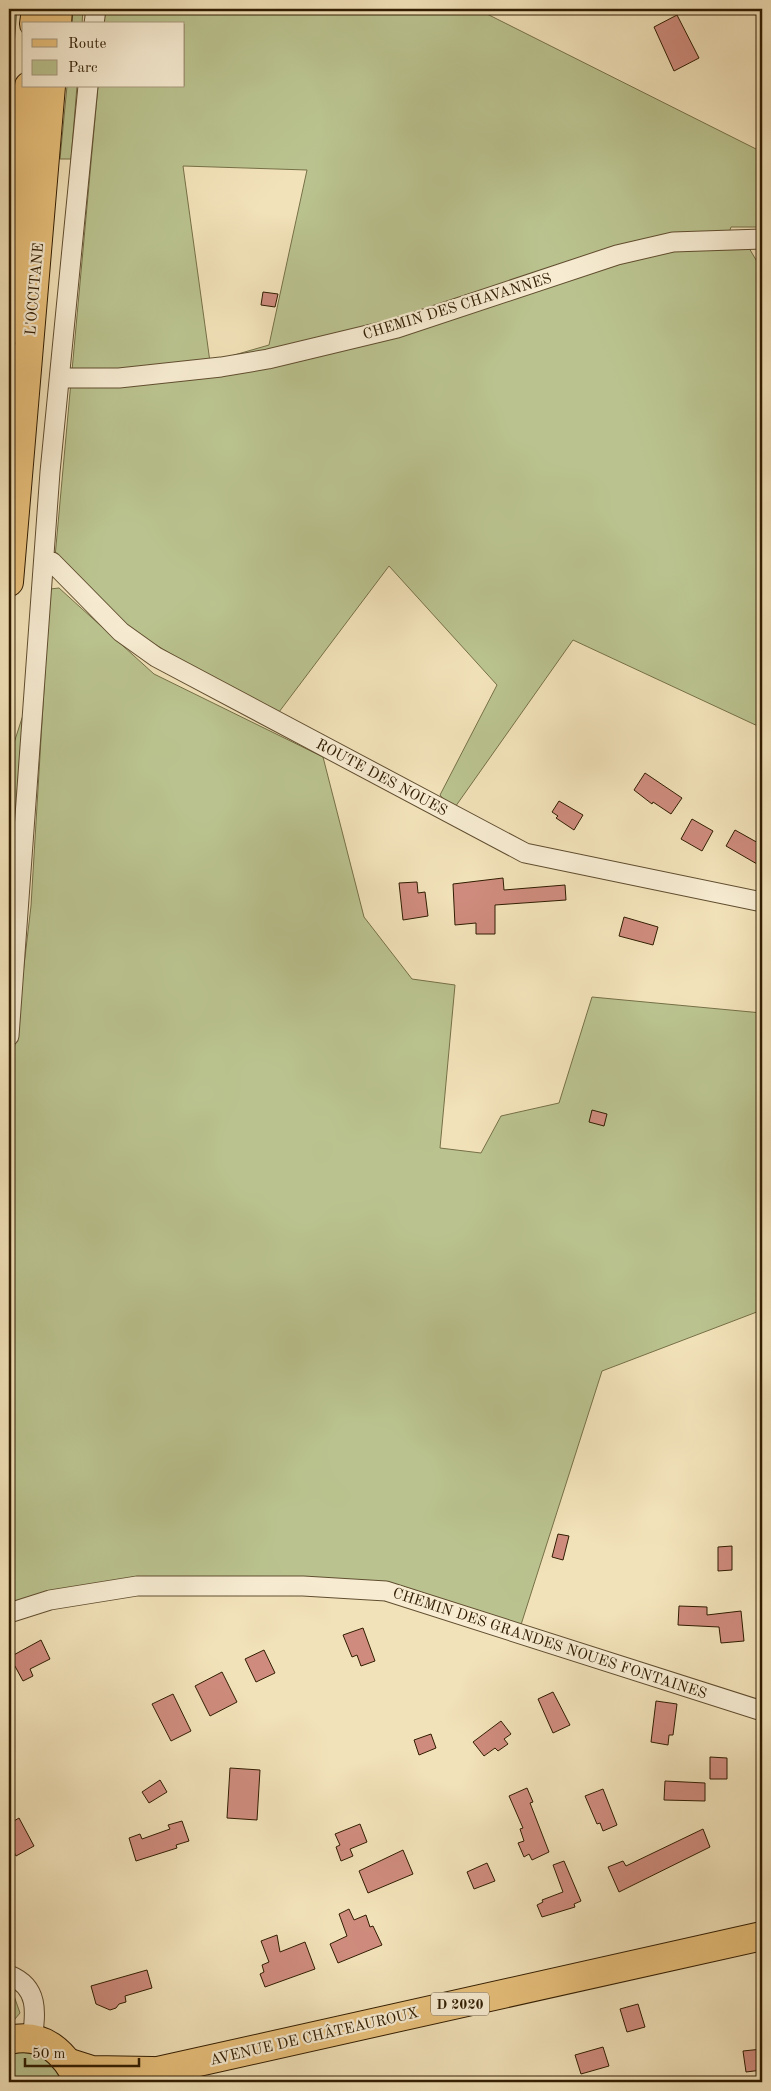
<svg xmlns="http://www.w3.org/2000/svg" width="771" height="2091" font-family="'Old Standard TT',serif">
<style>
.green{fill:#bac38f;stroke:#767048;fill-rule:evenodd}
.building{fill:#cf8c7e;stroke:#311d02}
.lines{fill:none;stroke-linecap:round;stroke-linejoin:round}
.street-casing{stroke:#614e30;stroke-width:21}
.primary-casing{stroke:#311d02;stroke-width:30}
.highway-casing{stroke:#311d02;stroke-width:30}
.street{stroke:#f7ecd2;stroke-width:19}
.primary{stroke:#e9c17c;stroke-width:28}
.highway{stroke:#e9c17c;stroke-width:28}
.labels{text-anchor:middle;stroke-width:4.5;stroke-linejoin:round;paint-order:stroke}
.shield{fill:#f7ecd2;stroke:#6c5b40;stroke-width:1}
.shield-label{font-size:14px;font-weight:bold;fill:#311d02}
.street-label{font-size:15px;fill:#311d02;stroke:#f7ecd2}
</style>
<rect width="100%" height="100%" fill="#f2e2b9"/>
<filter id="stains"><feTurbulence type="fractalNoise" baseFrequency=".004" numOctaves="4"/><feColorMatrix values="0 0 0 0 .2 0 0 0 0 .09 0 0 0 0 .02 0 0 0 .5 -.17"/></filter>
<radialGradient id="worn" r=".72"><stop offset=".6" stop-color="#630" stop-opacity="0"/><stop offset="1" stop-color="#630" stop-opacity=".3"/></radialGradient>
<g class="green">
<path d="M9,9H17L9,106Z"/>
<path d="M73,9H83L82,24H72Z"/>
<path d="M105,9H477L762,152V227H731L724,247L749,248L762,270V728L573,640L453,810L440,795L497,685L389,566L276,716L134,632L55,557L98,86H184V24H103ZM183,166L307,170L269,345L210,362Z"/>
<path d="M67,86H77L71,159H60Z"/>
<path d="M59,588L154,674L323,757L364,917L412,979L455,985L440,1148L481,1153L501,1116L559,1103L592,997L762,1013V1310L602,1371L519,1631L377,1599L144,1584L9,1602V1093L31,906L50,589Z"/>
<path d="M23,715L9,901V801L13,746Z"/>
<path d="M9,1990L13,1993L20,2013L9,2026Z"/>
<path d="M22,2052C42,2055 55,2063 64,2082H9V2055Z"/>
</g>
<g class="building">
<path d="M677,15L699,58L674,71L654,27Z"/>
<path d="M263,292L278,294L275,307L261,305Z"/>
<path d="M645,773L682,798L671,814L653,802L652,804L634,790Z"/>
<path d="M559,801L583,815L574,830L556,818L558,816L552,812Z"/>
<path d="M692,819L713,831L702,851L681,839Z"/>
<path d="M735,830L760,844L757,851L762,853V855L757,864L726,846Z"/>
<path d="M503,878L504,890L565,885L566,900L495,905V934H476V923L455,925L453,884Z"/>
<path d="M417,882L418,893L425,892L428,916L403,920L399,883Z"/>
<path d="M624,917L658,927L653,945L619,936Z"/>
<path d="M592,1110L607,1114L604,1126L589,1122Z"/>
<path d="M558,1534L569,1536L563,1560L552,1557Z"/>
<path d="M732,1546V1570L718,1571V1547Z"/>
<path d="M679,1606L707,1607V1615L741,1611L744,1641L721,1643L719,1627L678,1625Z"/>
<path d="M363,1628L375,1661L361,1666L357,1655L352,1657L343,1635Z"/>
<path d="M41,1640L50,1659L30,1669L33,1676L23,1681L10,1657Z"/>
<path d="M264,1650L275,1673L256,1682L245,1659Z"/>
<path d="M222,1672L237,1702L210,1716L195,1686Z"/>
<path d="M553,1692L570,1725L553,1733L538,1699Z"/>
<path d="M173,1694L191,1731L171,1741L152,1704Z"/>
<path d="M656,1701L677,1704L673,1735H669L668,1745L651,1742Z"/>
<path d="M501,1721L511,1734L504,1739L508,1744L498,1751L495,1748L484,1756L473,1742Z"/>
<path d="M431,1734L436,1748L419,1755L414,1740Z"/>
<path d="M710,1757L727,1758V1779H710Z"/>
<path d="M230,1768L260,1770L257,1820L227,1818Z"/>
<path d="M160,1780L167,1792L149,1803L142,1792Z"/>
<path d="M665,1781L705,1783V1801L664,1800Z"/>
<path d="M527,1788L533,1802L530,1803L549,1852L532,1860L529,1854L524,1857L518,1843L524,1841L520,1829L523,1828L509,1796Z"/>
<path d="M603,1789L617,1825L603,1831L600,1823L597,1824L585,1796Z"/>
<path d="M19,1818L34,1846L16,1856L9,1842V1824Z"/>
<path d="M182,1821L189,1841L176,1845L177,1848L136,1861L129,1838L140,1834L142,1839L170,1829L168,1825Z"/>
<path d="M360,1824L367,1842L350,1849L353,1856L341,1861L336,1847L340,1845L335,1834Z"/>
<path d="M703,1829L710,1847L619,1892L608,1867L623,1861L626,1866Z"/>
<path d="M403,1850L413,1874L368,1893L359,1871Z"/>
<path d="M564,1861L581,1901L574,1904L575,1907L542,1917L537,1905L543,1902L542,1900L563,1892L553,1865Z"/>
<path d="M487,1863L495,1881L474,1889L467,1872Z"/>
<path d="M349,1909L354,1920L366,1915L370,1927L373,1926L382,1945L338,1963L330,1944L347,1936L339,1914Z"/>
<path d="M277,1935L280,1952L305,1942L315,1969L265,1987L260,1974L264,1972L262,1965L269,1962L261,1941Z"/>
<path d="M147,1970L152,1988L125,1996L126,2002L119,2004L116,2008L110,2010L96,2004L91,1986Z"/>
<path d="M638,2004L645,2027L627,2032L620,2009Z"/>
<path d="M603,2047L609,2066L581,2074L575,2055Z"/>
<path d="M762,2049V2070L746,2072L743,2051Z"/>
</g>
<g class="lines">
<defs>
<g id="street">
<path d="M94,24L96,9"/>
<path d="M60,378H119L221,367L268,359L397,328L617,255L673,242L762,239"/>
<path d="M45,562H52L121,632L156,657L525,853L762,902"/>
<path d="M9,1036L50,472L88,86"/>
<path d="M9,1613L50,1600L137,1586H303L386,1591L762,1711"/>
<path d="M9,1975C39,1987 36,2012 32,2040"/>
</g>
<g id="primary">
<path d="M9,2040C45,2032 65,2053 79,2082"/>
<path d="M70,2063L92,2070L152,2071"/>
<path d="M131,2082L158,2071L762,1936"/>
</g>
<g id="highway">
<path d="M34,24L36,9"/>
<path d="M57,24L58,9"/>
<path d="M9,330L29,86"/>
<path d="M9,582L51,86"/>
</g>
</defs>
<use href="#street" class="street-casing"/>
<use href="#primary" class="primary-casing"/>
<use href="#highway" class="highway-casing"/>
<use href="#street" class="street"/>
<use href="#primary" class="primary"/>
<use href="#highway" class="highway"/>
</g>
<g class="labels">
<rect class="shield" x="431" y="1992.5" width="58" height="23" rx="4"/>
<g class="shield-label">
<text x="460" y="2009">D 2020</text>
</g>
<g class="street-label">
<text transform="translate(34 289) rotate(-85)" y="5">L'OCCITANE</text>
<text transform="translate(457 306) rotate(-17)" y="5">CHEMIN DES CHAVANNES</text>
<text transform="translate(382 777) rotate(28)" y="5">ROUTE DES NOUES</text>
<text transform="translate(550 1643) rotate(18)" y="5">CHEMIN DES GRANDES NOUES FONTAINES</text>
<text transform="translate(314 2036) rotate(-13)" y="5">AVENUE DE CHÂTEAUROUX</text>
</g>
</g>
<rect width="771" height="2091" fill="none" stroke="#f2e2b9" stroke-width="30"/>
<rect x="10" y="10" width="751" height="2071" fill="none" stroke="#311d02" stroke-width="2.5"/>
<rect x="15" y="15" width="741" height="2061" fill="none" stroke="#311d02"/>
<rect x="22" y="22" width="162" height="65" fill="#f7ecd2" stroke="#a8997f"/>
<rect x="32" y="39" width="25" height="8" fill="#e9c17c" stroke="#a8997f"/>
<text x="68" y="48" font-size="15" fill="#311d02">Route</text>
<rect x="32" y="60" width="25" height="15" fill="#bac38f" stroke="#a8997f"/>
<text x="68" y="72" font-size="15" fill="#311d02">Parc</text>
<path d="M25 2058v8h114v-8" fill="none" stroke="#311d02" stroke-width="2.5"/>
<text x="32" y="2058" font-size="15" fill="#311d02" stroke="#f7ecd2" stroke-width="4" paint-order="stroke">50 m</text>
<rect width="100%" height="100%" filter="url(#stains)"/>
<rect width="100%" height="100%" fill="url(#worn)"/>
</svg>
